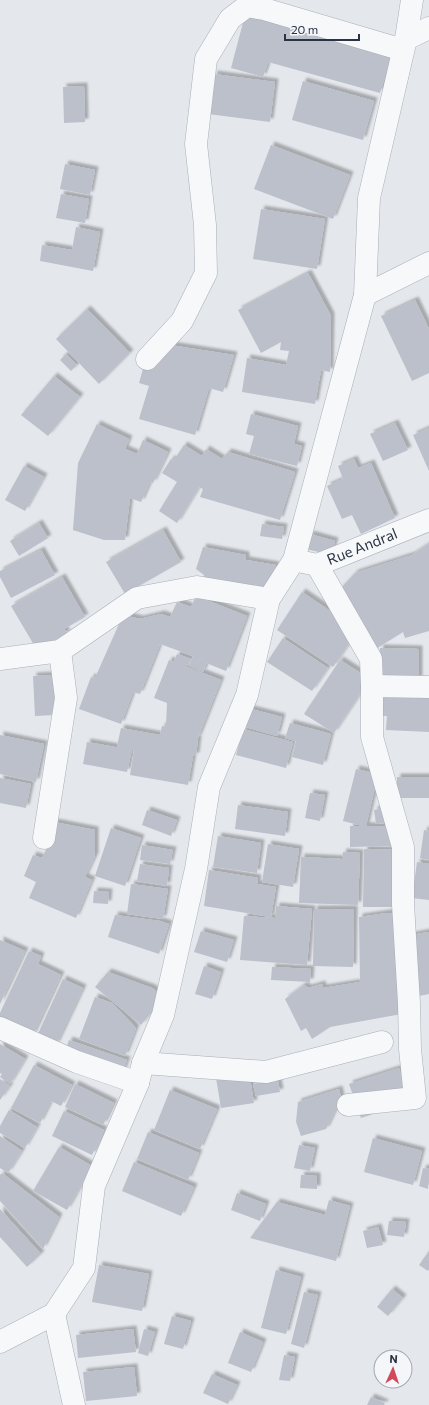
<svg xmlns="http://www.w3.org/2000/svg" width="429" height="1405" font-family="Commissioner,sans-serif">
<style>
.building{fill:#bbc0ca;filter:url(#shadow)}
.lines{fill:none;stroke-linecap:round;stroke-linejoin:round}
.minor-casing{stroke:#a9aeb7;stroke-width:23}
.minor{stroke:#f7f8fa;stroke-width:22}
.labels{text-anchor:middle;stroke-width:3;stroke-linejoin:round;paint-order:stroke}
.street-label{font-size:15px;fill:#2b3445;stroke:#f4f6f9}
</style>
<defs>
<filter id="shadow"><feDropShadow dx="3.5" dy="-3.5" stdDeviation="1" flood-color="#0004"/></filter>
</defs>
<rect width="100%" height="100%" fill="#e4e7ec"/>
<g class="building">
<path d="M245,15L391,56L380,93L268,62L263,77L231,68Z"/>
<path d="M214,74L275,82L270,122L208,114Z"/>
<path d="M303,81L374,101L363,140L292,120Z"/>
<path d="M84,86L85,122L64,123L63,87Z"/>
<path d="M271,145L350,175L333,219L254,189Z"/>
<path d="M65,164L95,170L90,195L60,189Z"/>
<path d="M61,194L89,199L85,223L56,218Z"/>
<path d="M261,209L325,219L317,269L253,259Z"/>
<path d="M76,227L100,232L93,271L40,261L42,245L72,250Z"/>
<path d="M308,273L331,316L330,372L321,370L315,404L242,392L247,358L286,365L289,351L280,350L281,342L261,353L238,310Z"/>
<path d="M415,300L429,329V373L412,381L381,316Z"/>
<path d="M87,309L130,353L99,384L56,339Z"/>
<path d="M170,345L234,355L223,392L209,388L195,435L139,419L149,386L139,383L143,369L151,371L154,358Z"/>
<path d="M66,354L77,365L71,371L60,360Z"/>
<path d="M54,376L80,397L48,436L21,415Z"/>
<path d="M251,414L298,426L294,444L302,446L297,466L249,454L254,436L246,434Z"/>
<path d="M395,423L408,450L383,461L370,434Z"/>
<path d="M97,424L129,439L125,449L137,454L143,440L168,452L153,483L150,482L141,502L130,498L125,540H104L73,530L78,463Z"/>
<path d="M429,428V471L413,435Z"/>
<path d="M184,445L202,456L206,449L222,459L228,452L295,472L280,520L200,497L203,489L199,487L177,523L159,511L177,482L162,473L171,459L174,460Z"/>
<path d="M354,459L358,468L371,463L395,518L361,534L352,515L342,519L327,486L343,479L338,466Z"/>
<path d="M24,466L44,477L25,511L5,500Z"/>
<path d="M39,523L48,538L19,556L10,541Z"/>
<path d="M262,524L284,527L282,539L260,536Z"/>
<path d="M163,530L181,562L125,594L106,562Z"/>
<path d="M310,534L335,541L331,555L306,549Z"/>
<path d="M429,544V631L405,638L403,632L374,650L340,589L355,573L412,555Z"/>
<path d="M203,547L246,555V560L276,565L271,592L204,580V575L196,569Z"/>
<path d="M41,550L55,575L11,598L0,577V571Z"/>
<path d="M62,577L85,617L64,629L67,633L43,647L34,645L11,606Z"/>
<path d="M302,592L336,615L350,642L333,667L277,630Z"/>
<path d="M196,596L247,616L226,671L206,663L203,672L189,666L193,656L160,644L140,694L133,692L121,724L79,709L91,677L95,678L123,615L140,619L161,614L170,617L177,602L191,607Z"/>
<path d="M283,638L328,668L312,691L267,662Z"/>
<path d="M380,648L419,649V680L378,679Z"/>
<path d="M177,654L191,659L188,666L174,661Z"/>
<path d="M169,660L221,680L198,738L166,725L167,703L154,698Z"/>
<path d="M340,660L370,679L334,733L304,714Z"/>
<path d="M53,675L55,715L35,716L33,676Z"/>
<path d="M381,691L429,692V732L386,730L387,716H380Z"/>
<path d="M247,708L282,717L277,736L242,726Z"/>
<path d="M290,723L331,734L323,765L292,757L296,741L285,738Z"/>
<path d="M162,726L168,727L198,739L196,756H193L188,785L130,775L134,750L132,749L127,772L83,764L87,742L127,749L117,746L121,728L160,735Z"/>
<path d="M243,729L293,742L286,768L236,755Z"/>
<path d="M0,735L44,744L36,782L0,774Z"/>
<path d="M356,769L378,774L366,826H391V846L350,847V826H363L343,821Z"/>
<rect x="397" y="777" width="32" height="21"/>
<path d="M0,778L31,784L26,808L0,803Z"/>
<path d="M310,793L325,795L320,821L305,818Z"/>
<path d="M238,805L288,812L285,836L235,829Z"/>
<path d="M389,807L392,822L376,824L374,810Z"/>
<path d="M147,810L177,820L171,836L142,825Z"/>
<path d="M54,822L95,830V856L85,877L92,880L76,918L29,898L36,882L24,876L33,855L42,858L51,839Z"/>
<path d="M111,828L141,838L125,886L95,876Z"/>
<path d="M424,830L429,831V860L420,858Z"/>
<path d="M218,836L261,843L257,873L213,867Z"/>
<path d="M268,844L299,849L293,887L262,882Z"/>
<path d="M142,845L173,850L170,864L140,860Z"/>
<path d="M364,849L399,850L398,907H363Z"/>
<path d="M343,852L360,853L358,905L299,903L301,857L342,859Z"/>
<path d="M417,862L429,864V900L412,898Z"/>
<path d="M140,864L169,868L167,886L137,881Z"/>
<path d="M209,870L258,878L257,884L276,887L271,917L204,906Z"/>
<path d="M131,884L168,889L163,919L127,914Z"/>
<path d="M94,891L109,892L108,904L93,903Z"/>
<path d="M276,906L312,909L307,965L240,960L244,916L275,918Z"/>
<path d="M314,909H354L353,967L313,966Z"/>
<path d="M387,913H401L407,1013L330,1027L312,1039L306,1028L301,1031L285,999L304,985L308,988L322,984L323,988L360,982L359,917Z"/>
<path d="M115,915L160,921L169,924L159,954L108,937Z"/>
<path d="M201,931L234,940L227,962L194,952Z"/>
<path d="M428,932L429,938V994L419,996L407,936Z"/>
<path d="M0,940L25,951L0,1004Z"/>
<path d="M29,951L41,956L38,964L61,975L33,1035L0,1020V1013Z"/>
<path d="M204,966L221,972L212,999L195,994Z"/>
<path d="M272,967L311,969L310,982L271,980Z"/>
<path d="M108,972L152,988L164,997L141,1025L95,987Z"/>
<path d="M63,979L83,988L56,1045L37,1036Z"/>
<path d="M95,997L112,1003L136,1028L125,1056L79,1039Z"/>
<path d="M69,1040L127,1060L122,1074L64,1055Z"/>
<path d="M0,1044L25,1059L10,1084L0,1077L2,1074L0,1073Z"/>
<path d="M34,1065L72,1085L61,1106L51,1101L40,1123L11,1108Z"/>
<path d="M275,1065L280,1092L256,1096L253,1084L258,1083L256,1069Z"/>
<path d="M248,1067L254,1103L221,1108L215,1072Z"/>
<path d="M399,1068L410,1102L361,1118L349,1084Z"/>
<path d="M0,1079L10,1086L0,1100Z"/>
<path d="M75,1084L114,1103L103,1125L65,1107Z"/>
<path d="M339,1089L341,1098L326,1129L301,1136L296,1122L298,1102Z"/>
<path d="M170,1090L217,1109L200,1149L154,1130Z"/>
<path d="M9,1110L37,1127L25,1148L0,1133V1126Z"/>
<path d="M64,1111L104,1130L92,1155L52,1136Z"/>
<path d="M148,1132L199,1153L188,1180L137,1159Z"/>
<path d="M0,1136L22,1151L8,1173L0,1168Z"/>
<path d="M373,1138L422,1151L413,1185L364,1172Z"/>
<path d="M299,1145L315,1148L310,1171L294,1168Z"/>
<path d="M59,1147L92,1166L67,1210L33,1191Z"/>
<path d="M134,1162L194,1187L181,1216L122,1191Z"/>
<path d="M423,1168L429,1169L428,1189L419,1186Z"/>
<path d="M2,1173L59,1217L43,1249L0,1201V1175Z"/>
<path d="M301,1175L317,1176V1189L300,1188Z"/>
<path d="M237,1193L266,1204L260,1221L231,1210Z"/>
<path d="M329,1200L350,1206L336,1261L250,1238L277,1202L325,1215Z"/>
<path d="M0,1209L41,1254L27,1267L0,1237Z"/>
<path d="M389,1221L406,1222L404,1237L387,1235Z"/>
<path d="M378,1227L383,1245L367,1248L363,1231Z"/>
<path d="M429,1251V1269L428,1271L419,1265Z"/>
<path d="M99,1265L149,1274L142,1311L92,1302Z"/>
<path d="M276,1270L301,1277L286,1334L261,1328Z"/>
<path d="M392,1289L403,1298L388,1316L377,1307Z"/>
<path d="M304,1292L318,1295L304,1348L291,1344Z"/>
<path d="M172,1316L191,1321L183,1349L164,1344Z"/>
<path d="M133,1329L136,1352L78,1358L76,1335Z"/>
<path d="M144,1329L155,1332L148,1356L138,1353Z"/>
<path d="M240,1332L263,1342L251,1372L228,1363Z"/>
<path d="M284,1355L295,1357L290,1381L279,1380Z"/>
<path d="M134,1367L137,1396L86,1401L83,1372Z"/>
<path d="M212,1374L237,1385L228,1404L203,1393Z"/>
<path d="M371,1397L385,1403L384,1405H367Z"/>
</g>
<g class="lines">
<defs>
<g id="minor">
<path d="M406,39L429,28"/>
<path d="M365,295L429,263"/>
<path d="M147,359L182,321L206,273L205,225L196,144L206,59L230,19L247,6L264,9L403,50"/>
<path id="s1" d="M303,562L317,565L429,520"/>
<path d="M317,565L371,659L372,686V737L403,847V904L409,1003L410,1049L415,1098L348,1105"/>
<path d="M0,659L60,651L137,598L197,587L269,599"/>
<path d="M372,686L429,687"/>
<path d="M44,838L66,698L60,651"/>
<path d="M0,1028L77,1062L138,1083"/>
<path d="M143,1063L266,1072L382,1042"/>
<path d="M54,1314L74,1405"/>
<path d="M0,1342L54,1314L84,1268L94,1186L138,1083L143,1063L163,1015L196,869L209,787L247,695L269,599L294,560L365,295L369,198L406,39L412,0"/>
</g>
</defs>
<use href="#minor" class="minor-casing"/>
<use href="#minor" class="minor"/>
</g>
<g class="labels">
<g class="street-label">
<text dy="5" stroke="none"><textPath href="#s1" startOffset="63">Rue Andral</textPath></text>
</g>
</g>
<g transform="translate(393 1369) rotate(3)"><circle r="19" fill="#f4f6f9" stroke="#a4a8b1"/>
<path d="M0-3L7 15L0 10L-7 15Z" fill="#d1495b"/>
<text y="-6" font-size="11" font-weight="bold" text-anchor="middle" fill="#2b3445">N</text>
</g>
<path d="M285 34v6h74v-6" fill="none" stroke="#2b3445" stroke-width="2"/>
<text x="291" y="34" font-size="12" fill="#2b3445" stroke="#f4f6f9" stroke-width="3" paint-order="stroke">20 m</text>
</svg>
